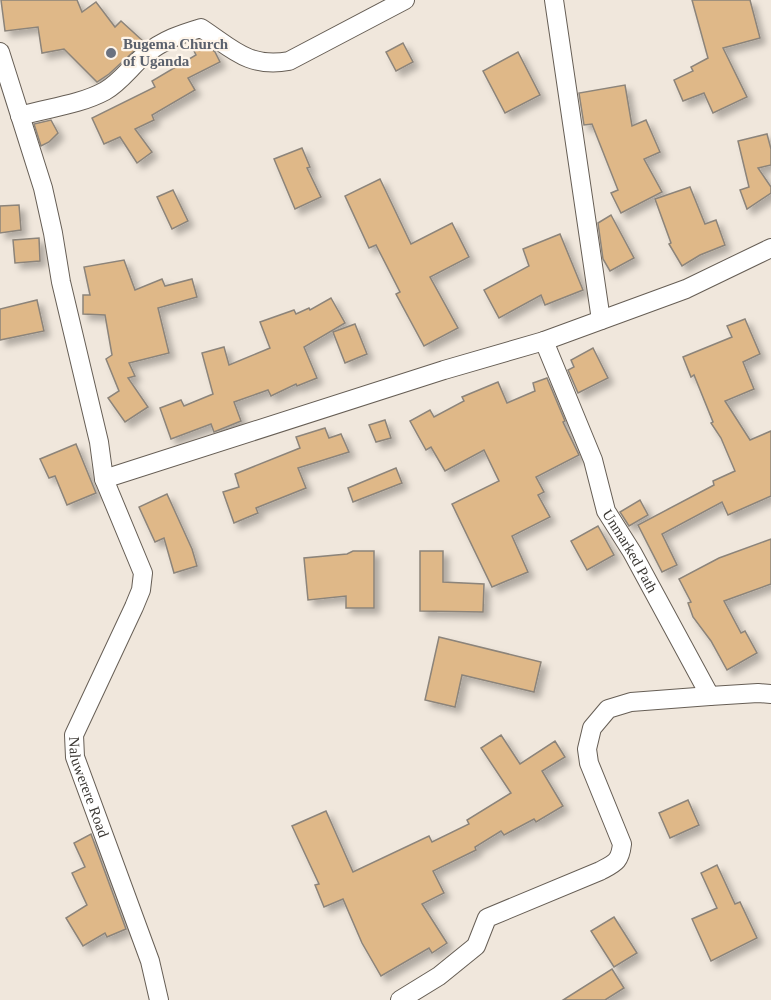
<svg xmlns="http://www.w3.org/2000/svg" width="771" height="1000" font-family="'Times New Roman',serif">
<style>
.building{fill:#dfb888;stroke:#8c847a;stroke-width:1.5;filter:url(#shadow)}
.lines{fill:none;stroke-linecap:round;stroke-linejoin:round}
.street-casing{stroke:#665e55;stroke-width:20}
.street{stroke:#fff;stroke-width:18}
.worship-dot{fill:#6b7280;stroke:#fef5ea;stroke-width:2}
.labels{text-anchor:middle;stroke-width:4.5;stroke-linejoin:round;paint-order:stroke}
.worship-label{font-size:15px;font-weight:bold;fill:#5b616d;stroke:#fef5ea;text-anchor:start}
.street-label{font-size:15px;fill:#3c3935;stroke:#fef5ea}
</style>
<defs>
<filter id="shadow"><feDropShadow dx="5.5" dy="5.5" stdDeviation="3" flood-color="#0004"/></filter>
</defs>
<rect width="100%" height="100%" fill="#f0e7dc"/>
<g class="building">
<path d="M1,0H77L82,12L96,2L115,27L121,21L144,42L109,74L97,82L64,49L42,53L38,27L5,31Z"/>
<path d="M692,0H750L760,38L723,48L747,97L713,113L704,93L683,101L674,80L693,71L691,67L708,58Z"/>
<path d="M199,40L215,52L220,62L188,78L195,90L152,115L154,120L135,129L152,152L137,163L120,137L104,144L92,118L155,87L152,81L196,55L190,43Z"/>
<path d="M403,43L413,62L396,71L386,52Z"/>
<path d="M518,52L540,95L505,113L483,71Z"/>
<path d="M625,85L632,126L646,120L660,152L644,159L662,192L621,213L611,193L618,190L592,124L584,125L579,93Z"/>
<path d="M51,120L58,133L49,142L41,146L34,124Z"/>
<path d="M767,134L771,149V165L758,168L771,187V193L747,209L740,190L749,187L738,141Z"/>
<path d="M302,148L310,167L307,168L321,197L295,209L274,159Z"/>
<path d="M380,179L411,244L452,223L469,257L430,277L458,328L424,346L396,294L400,292L376,245L369,248L345,196Z"/>
<path d="M690,187L705,224L716,220L725,245L700,255L682,266L669,244L671,243L655,199Z"/>
<path d="M173,190L188,221L172,229L157,197Z"/>
<path d="M19,205L21,230L0,233V206Z"/>
<path d="M611,215L634,258L610,271L603,259L598,223Z"/>
<path d="M560,234L583,290L545,305L541,295L499,318L484,290L529,266L523,249Z"/>
<path d="M39,238L40,261L15,263L13,240Z"/>
<path d="M124,260L135,290L162,279L165,286L192,279L197,297L158,308L169,353L129,363L135,376L128,378L148,407L125,422L108,398L119,391L106,359L112,355L105,315L83,314V295H90L84,267Z"/>
<path d="M331,298L345,323L304,347L317,378L297,386L296,384L271,396L268,390L234,402L241,421L214,432L211,424L171,439L160,408L181,400L184,406L213,394L202,353L224,347L229,365L270,348L260,322L294,310L296,314L309,308L310,310Z"/>
<path d="M37,300L44,331L0,340V309Z"/>
<path d="M745,319L760,354L743,362L754,389L725,401L750,440L771,431V496L728,515L722,502L662,534L677,565L662,572L638,525L714,485L713,481L735,471L721,438L711,423L713,422L694,375L691,377L683,357L732,337L727,326Z"/>
<path d="M355,324L367,354L345,363L333,332Z"/>
<path d="M593,348L608,378L578,393L568,370L574,367L571,360Z"/>
<path d="M547,378L565,421L563,422L579,455L536,477L544,492L538,495L550,517L512,536L528,572L492,587L452,504L499,481L484,450L445,471L431,447L426,450L410,421L430,410L434,417L464,401L462,397L498,382L507,403L535,391L533,383Z"/>
<path d="M385,420L391,438L376,442L369,425Z"/>
<path d="M325,428L329,438L341,434L349,452L298,468L306,488L256,508L258,513L234,523L223,492L239,487L235,474L300,448L296,437Z"/>
<path d="M76,444L96,493L67,505L55,476L49,478L40,459Z"/>
<path d="M396,468L402,483L353,502L348,488Z"/>
<path d="M167,494L192,549L197,566L174,573L164,538L155,542L139,507Z"/>
<path d="M640,500L648,515L629,526L620,512Z"/>
<path d="M598,526L614,555L587,570L571,541Z"/>
<path d="M771,539V584L724,601L741,633L745,631L757,653L727,670L711,641L693,617L688,603L691,602L679,579L719,558Z"/>
<path d="M353,551H374V608H346V596L308,600L304,558L347,554Z"/>
<path d="M420,551H443V582L484,584L483,612L420,611Z"/>
<path d="M439,637L541,662L534,692L462,675L455,707L425,700Z"/>
<path d="M501,735L520,764L555,741L565,757L542,771L563,806L536,822L534,819L504,835L501,831L475,847L476,850L433,871L444,893L422,904L447,943L432,953L429,948L381,976L362,943L343,899L324,907L315,885L319,884L292,826L326,811L353,872L429,836L432,842L469,824L467,820L511,793L481,748Z"/>
<path d="M688,800L699,825L670,838L659,813Z"/>
<path d="M91,834L126,929L107,937L105,933L83,946L66,918L87,905L72,873L85,867L74,843Z"/>
<path d="M717,865L735,904L740,902L757,938L711,961L692,919L717,908L701,873Z"/>
<path d="M614,917L637,953L614,967L591,931Z"/>
<path d="M612,969L624,988L605,1000H563Z"/>
</g>
<g class="lines">
<defs>
<g id="street">
<path d="M554,0L601,320"/>
<path d="M0,52L43,188L53,233L61,282L99,442L104,479L444,370L544,341L686,289L771,248"/>
<path d="M20,116C47,108 79,105 105,91C121,82 132,65 146,54C163,40 181,34 201,28C233,49 248,68 289,61L405,0"/>
<path id="s1" d="M544,341L593,460L606,511L632,552L710,696L758,693L771,694"/>
<path id="s2" d="M104,479L143,573L141,590L134,607L74,735L75,757L150,961L159,1000"/>
<path d="M400,1000L439,976L476,946L487,918L600,871C615,863 620,862 622,844L589,763L587,749L592,728L608,709L631,702L710,696"/>
</g>
</defs>
<use href="#street" class="street-casing"/>
<use href="#street" class="street"/>
</g>
<circle class="worship-dot" cx="111" cy="53" r="6"/>
<g class="labels">
<g class="worship-label">
<text x="123" y="49">Bugema Church<tspan x="123" dy="17">of Uganda</tspan></text>
</g>
<g class="street-label">
<text dy="5" stroke="none"><textPath href="#s1" startOffset="228">Unmarked Path</textPath></text>
<text dy="5" stroke="none"><textPath href="#s2" startOffset="333">Naluwerere Road</textPath></text>
</g>
</g>
</svg>
